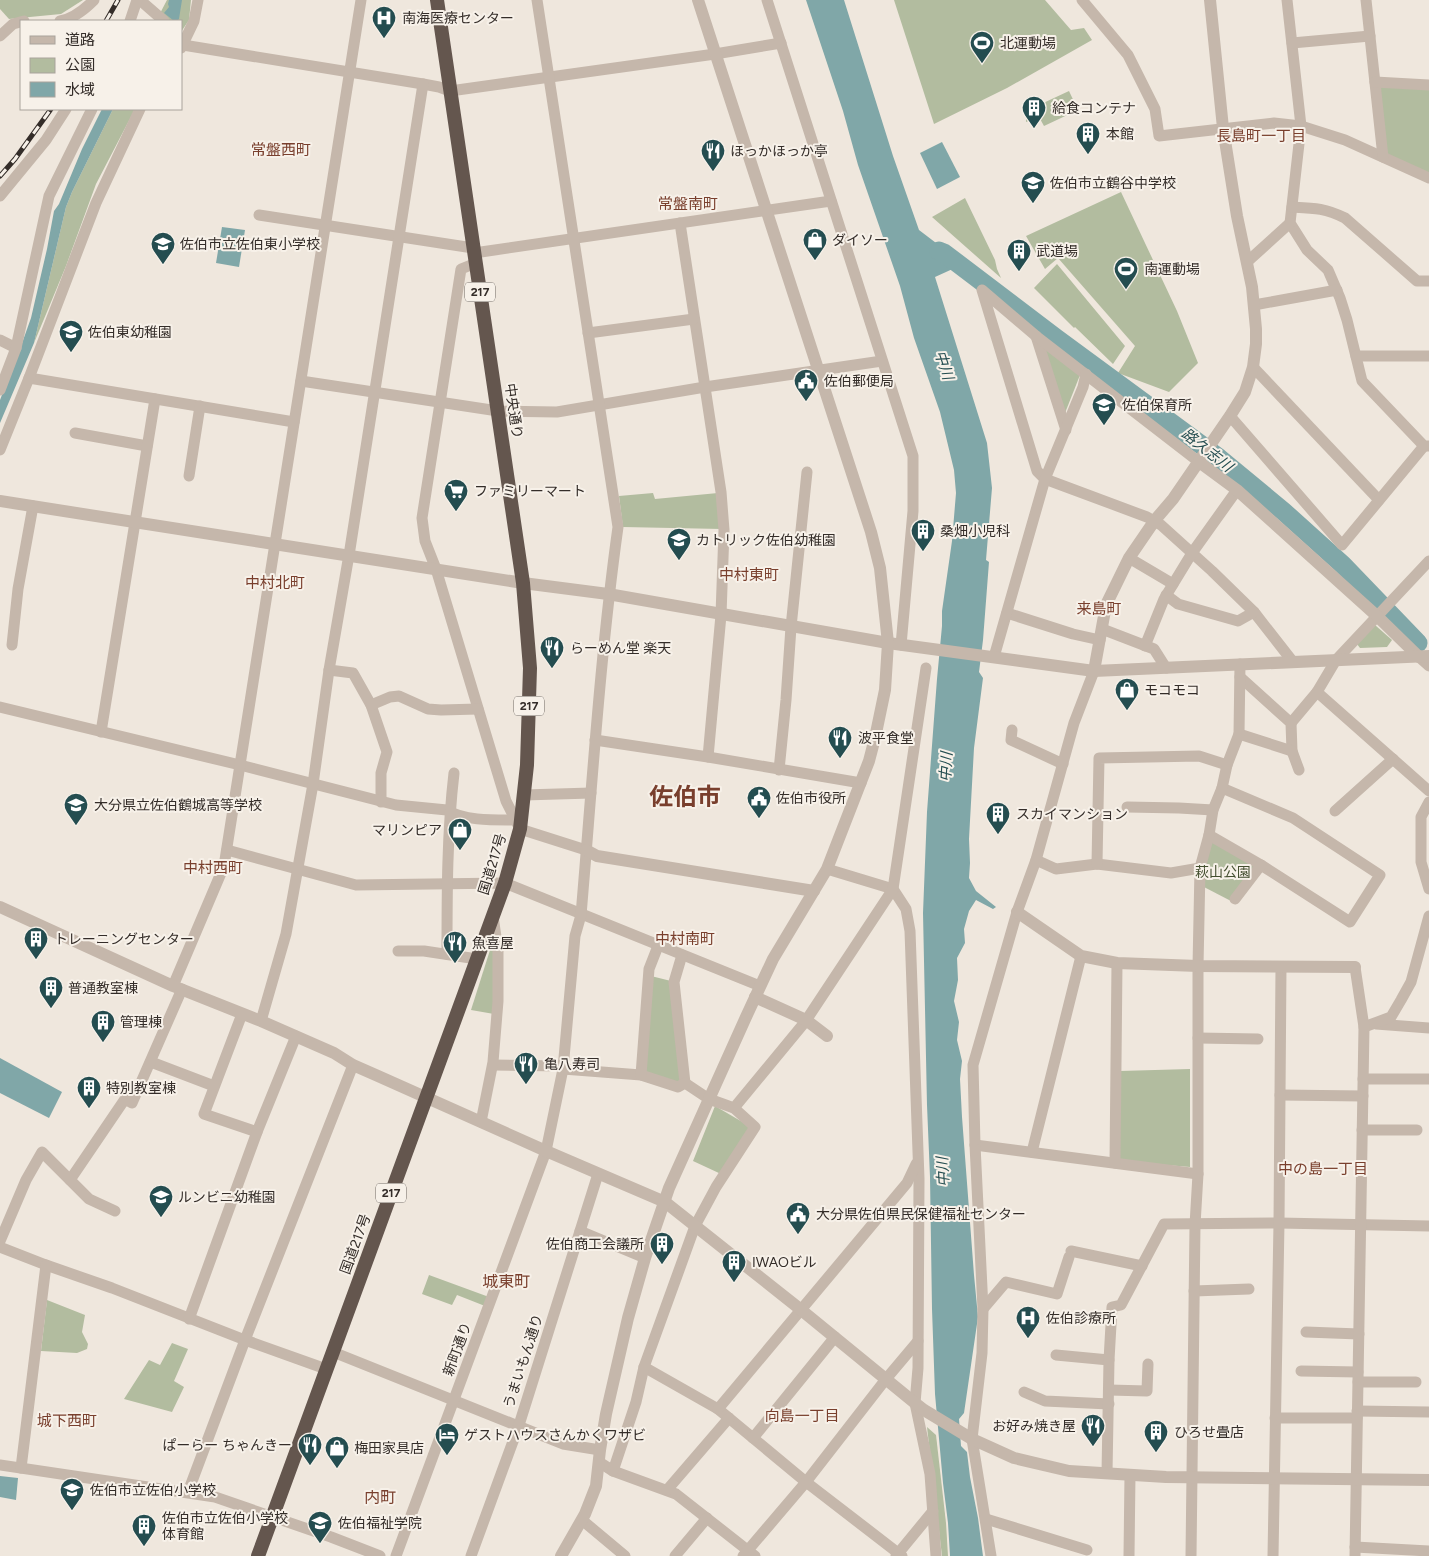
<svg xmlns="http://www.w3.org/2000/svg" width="1429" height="1556" font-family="Figtree,'Noto Sans JP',sans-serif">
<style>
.green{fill:#b2bc9f}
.water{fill:#80a7a8}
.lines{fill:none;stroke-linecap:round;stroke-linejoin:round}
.river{stroke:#80a7a8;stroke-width:19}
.minor{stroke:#c5b7ab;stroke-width:11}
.tertiary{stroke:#c5b7ab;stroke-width:12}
.trunk{stroke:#64564e;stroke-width:14}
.rail-casing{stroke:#342d29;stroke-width:5}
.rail{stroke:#f7f1e9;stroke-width:3;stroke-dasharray:9;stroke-linecap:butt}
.labels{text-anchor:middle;stroke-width:4;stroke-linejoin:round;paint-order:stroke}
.shield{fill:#f7f1e9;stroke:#6e6863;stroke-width:1}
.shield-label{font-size:12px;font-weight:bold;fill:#342d29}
.poi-label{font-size:14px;fill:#342d29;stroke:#f7f1e9;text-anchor:start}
.street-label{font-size:14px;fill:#342d29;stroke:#f7f1e9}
.park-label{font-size:14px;fill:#444f30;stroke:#f7f1e9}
.neighbourhood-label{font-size:15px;fill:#793f2d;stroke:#f7f1e9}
.water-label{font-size:15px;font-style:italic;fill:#244d50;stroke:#f7f1e9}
.quarter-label{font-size:16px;fill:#793f2d;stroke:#f7f1e9}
.town-label{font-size:24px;font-weight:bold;fill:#793f2d;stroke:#f7f1e9}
</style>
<rect width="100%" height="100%" fill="#efe7dd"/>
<g class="green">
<path d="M0,0H83L61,14L9,19L0,9Z"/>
<path d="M167,0H191L189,20L181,32V21H156Z"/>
<path d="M894,0H1045L1071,30L1084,28L1092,40L1007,88L934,124Z"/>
<path d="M1378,87L1429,88V175L1385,156Z"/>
<path d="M1069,91L1078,110L1044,126L1039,117L1026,122V111Z"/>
<path d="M113,109H135L96,184L66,266L34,343L66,207L72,192Z"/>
<path d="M1121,192L1177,311L1198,363L1169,392L1118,373L1135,346L1058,258L1045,269L1026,236Z"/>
<path d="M965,198L995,260L997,269L1001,278L932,217Z"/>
<path d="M1057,264L1125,346L1113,364L1075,327L1074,328L1034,288Z"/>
<path d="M1044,347L1080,375L1065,413Z"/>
<path d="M653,493L655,499L718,493L722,529L623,527L619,496Z"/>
<path d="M1375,625L1392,640L1387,647L1360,648L1357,644Z"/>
<path d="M1211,840L1257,866L1231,901L1202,886Z"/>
<path d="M490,950L495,951L494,1014L471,1010Z"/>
<path d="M651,976L671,981L683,1081L678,1085L643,1074Z"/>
<path d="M1190,1069V1167L1118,1161L1120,1071Z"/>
<path d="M715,1106L751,1127L721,1174L693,1161Z"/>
<path d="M429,1275L489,1297L485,1306L457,1295L452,1305L422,1294Z"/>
<path d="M47,1300L85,1315L82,1332L88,1344L87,1349L77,1353L41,1351Z"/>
<path d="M172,1343L188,1349L174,1381L184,1387L172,1412L124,1399L149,1360L160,1365Z"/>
<path d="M927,1427L936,1435L946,1523L948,1556H942Z"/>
</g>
<g class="water">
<path d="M169,0H182L179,19L177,21H174L164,13L169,7L168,4Z"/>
<path d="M806,0H844L893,156L919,230L961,262L957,267L935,277L987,443L992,488L986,560L989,562L983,640L979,672L983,678L974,748L969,839L970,863L969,878L976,891L996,907L993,909L976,900L969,911L964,929L965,943L957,958L958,980L954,1001L959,1022L957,1040L962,1061L960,1079L962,1117L974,1275L978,1317L964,1413L959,1419L961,1446L967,1452L970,1477L978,1518L983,1556H950L948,1523L943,1483L935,1394L932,1309L930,1177L927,1105L923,913L927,812L937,679L942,626V611L952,541L956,493L954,470L940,412L914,338L900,286L858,165L843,111Z"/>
<path d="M102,109H113L72,192L66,207L34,343L0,423V400L21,346L31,318L47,249L54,211L59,204L82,149Z"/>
<path d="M942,142L960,177L937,189L920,153Z"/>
<path d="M222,227L245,230L239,267L216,263Z"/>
<path d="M0,1058L62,1092L49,1118L0,1093Z"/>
<path d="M0,1476L18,1478L16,1500L0,1497Z"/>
</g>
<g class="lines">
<path class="river" d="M939,251L944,253L1056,338L1219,458L1283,511L1343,565L1418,643"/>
<g class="minor">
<path d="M140,0L164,21"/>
<path d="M767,0L913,456V511L901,645"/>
<path d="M1082,0L1128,55L1155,109L1159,136L1274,123L1301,126L1345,140L1429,178"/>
<path d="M1287,0L1301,126L1290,223L1307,250L1328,270L1340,298L1347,320L1362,381L1424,446H1429"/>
<path d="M1366,0L1383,157"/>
<path d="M60,21C72,19 85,9 94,0"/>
<path d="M130,21L137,0"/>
<path d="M0,36L13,24L24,21"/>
<path d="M1292,43L1370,36"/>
<path d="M183,45L423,84L439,87L450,91L715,54L781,43"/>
<path d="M181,48L194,21L198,0"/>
<path d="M1375,82L1429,85"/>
<path d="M0,196L46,140L66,109"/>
<path d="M1292,207C1314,208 1325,208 1345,218L1417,281H1429"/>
<path d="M259,215L473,248"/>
<path d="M680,223L721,492L724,530L721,615L708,757"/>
<path d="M474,253L831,201"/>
<path d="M1247,262L1290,223"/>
<path d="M476,263L461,269L422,518L425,541L436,569L506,801L520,829L586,850"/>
<path d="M1254,305L1337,290"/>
<path d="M588,333L694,319"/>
<path d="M1036,336L1066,430"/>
<path d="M0,340L16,348"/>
<path d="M1356,356H1429"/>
<path d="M1253,367L1379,500"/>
<path d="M29,378L294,422"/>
<path d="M301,381L498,411L557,412L705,387L882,361"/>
<path d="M0,390L16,348L49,196L92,109"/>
<path d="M1230,416L1342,545L1424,446"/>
<path d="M75,433L147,446"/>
<path d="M0,450L29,378L96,203L140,109"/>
<path d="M1199,462L1036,336L982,290L1037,471L1045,479L1147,517L1161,525L1212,571L1254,612L1293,662"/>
<path d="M189,476L200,406"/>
<path d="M1129,558L1173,584"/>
<path d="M1429,561L1336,660L1317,692L1429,791"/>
<path d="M1166,595L1178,604L1238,621L1254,612"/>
<path d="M1007,613L1073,634L1100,640"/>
<path d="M1102,629L1154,649L1166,668"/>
<path d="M12,645L18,589L33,506"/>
<path d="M1145,646L1164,599L1192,553L1237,490"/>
<path d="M994,657L1045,479L1083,387L1086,374"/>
<path d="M1419,657L1429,666"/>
<path d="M329,670L353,673L371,705L387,752L381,773V802"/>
<path d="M1240,677L1291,723L1292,751L1299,770"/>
<path d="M371,705L390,697L399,696L428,709L441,710L478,709"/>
<path d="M0,707L240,765L396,805L447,810C464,821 495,820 515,820"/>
<path d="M1291,723L1317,692"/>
<path d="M1012,730L1011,740L1063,764"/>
<path d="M101,732L155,399"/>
<path d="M1239,734L1292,751"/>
<path d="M595,740L708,757L861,783"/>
<path d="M779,770L786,700L791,627L807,472"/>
<path d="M524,795L591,793"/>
<path d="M1429,802L1421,817V862L1429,889"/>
<path d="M1127,807L1179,808L1213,810"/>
<path d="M1335,811L1393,759"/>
<path d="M1209,835L1261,865L1350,922L1380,875L1293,818L1222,788"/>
<path d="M227,850L356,885L505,883L760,986"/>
<path d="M1036,860L1056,869L1097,864L1171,873L1200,868"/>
<path d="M1097,864L1099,758L1199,756L1227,765"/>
<path d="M827,869L893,889L906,909L910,931L919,1179L918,1368L915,1403L930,1474L936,1556"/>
<path d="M1235,899L1261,865"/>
<path d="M398,951H424L477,959"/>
<path d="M447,954C447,894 447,833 454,773"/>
<path d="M682,955L674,982L685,1083"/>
<path d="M173,986L224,866L361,0"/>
<path d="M242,1014L204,1114L257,1132"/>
<path d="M261,1021L286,934L313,784L329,670L350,549L423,84"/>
<path d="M1376,1024L1429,1028"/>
<path d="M1364,1027L1391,1017L1401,1000L1411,982L1429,916"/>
<path d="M1198,1038L1258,1039"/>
<path d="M151,1062L214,1086"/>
<path d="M493,1065L563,1066"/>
<path d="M563,1069L641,1075L678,1087L685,1083L709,1099L734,1108L805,1022L893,889L926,668"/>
<path d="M641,1075L649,969L658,946"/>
<path d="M1363,1079H1429"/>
<path d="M1280,1095L1363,1096"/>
<path d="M481,1122L493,1062L498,1001V951L493,916"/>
<path d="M1362,1130H1417"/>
<path d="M975,1145L1198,1174"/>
<path d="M1032,1152L1081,956"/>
<path d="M1115,1163L1117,963"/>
<path d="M70,1180L125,1099L132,1103L182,989"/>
<path d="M580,1231L645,1258"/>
<path d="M0,1241L26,1180L42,1152L89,1199L115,1211"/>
<path d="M0,1247L46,1265L112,1288L245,1340L326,1369"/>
<path d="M1071,1251L1142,1266"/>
<path d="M1194,1291L1249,1289"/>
<path d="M983,1309L1006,1282L1057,1294L1069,1257"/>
<path d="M189,1319L257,1132L296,1036"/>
<path d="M1306,1332L1359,1334"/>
<path d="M333,1352L563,1444L600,1450"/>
<path d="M1056,1355L1109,1360"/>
<path d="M644,1367L718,1409L806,1482L902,1556"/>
<path d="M1301,1371L1358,1372"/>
<path d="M1358,1382H1416"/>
<path d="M1109,1390L1147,1391L1148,1364"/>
<path d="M1024,1392L1045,1401L1109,1404"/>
<path d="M718,1409L907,1183L916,1164"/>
<path d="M1357,1411L1429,1412"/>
<path d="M1275,1418H1357"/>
<path d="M753,1438L835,1337"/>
<path d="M599,1462L613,1471L676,1494L755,1556"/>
<path d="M0,1465L215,1497L331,1537L380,1556"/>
<path d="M21,1468L46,1265"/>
<path d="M613,1471L636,1402L644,1367L695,1226L716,1187L755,1127L734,1108"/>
<path d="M1107,1473L1109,1360L1112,1307L1121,1305L1164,1224L1279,1223L1429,1226"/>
<path d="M667,1490L729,1418"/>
<path d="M188,1492L245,1340L353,1065"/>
<path d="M986,1519L1087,1550"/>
<path d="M582,1520L625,1556"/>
<path d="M1355,1547L1429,1551"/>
<path d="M396,1556L546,1151L563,1069L575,936L581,915C592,786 600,656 618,527L537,0"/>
<path d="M471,1556L519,1425L598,1174"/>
<path d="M675,1556L707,1518"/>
<path d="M743,1556L806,1482L886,1379L918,1341"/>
<path d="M896,1556L933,1511"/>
<path d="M991,1556L972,1439L982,1353L983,1309L975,1145L973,1065L1017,912L1036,860L1074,723L1094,671"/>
<path d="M1129,1556L1130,1475"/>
<path d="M1191,1556L1195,1225L1198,1174V966L1200,868L1209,835L1213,810L1222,788L1227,765L1239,734L1240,664"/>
<path d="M1273,1556L1279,1223L1281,967"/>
<path d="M1355,1556L1364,1027L1355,967"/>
</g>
<g class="tertiary">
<path d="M1199,462L1237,490L1378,617L1419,657"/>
<path d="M0,501L523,583L608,594L888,643L1094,671L1429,656"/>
<path d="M1094,671L1106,605L1129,558L1155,520L1173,499L1230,416L1245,392L1253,367L1256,344V329L1252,287L1237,216L1223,128L1210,0"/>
<path d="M586,850L597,856L814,891"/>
<path d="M0,907L173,986L261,1021L334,1053L353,1065L378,1076L546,1151L665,1202L800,1309L915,1403L924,1410L972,1439L1014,1458L1069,1471L1166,1477L1429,1480"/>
<path d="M1017,912L1081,956L1117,963L1198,966L1355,967"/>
<path d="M755,997L806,1020L827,1036"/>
<path d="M561,1556L585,1514L596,1486L600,1450L606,1414L628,1318L645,1258L669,1188L746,1017L773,959L827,869L869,761L875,738L885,690L888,643L880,568L871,532L698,0"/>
</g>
<path class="trunk" d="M258,1556L505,883L520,829L527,765L530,668L523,583L437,0"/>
<defs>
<g id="rail">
<path d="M106,21L118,0"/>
<path d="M0,176L15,159L51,109"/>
</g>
</defs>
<use href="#rail" class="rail-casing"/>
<use href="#rail" class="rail"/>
</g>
<defs>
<symbol id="hospital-pin" viewBox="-11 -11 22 30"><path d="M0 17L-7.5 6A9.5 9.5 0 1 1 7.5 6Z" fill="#244d50" stroke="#f7f1e9"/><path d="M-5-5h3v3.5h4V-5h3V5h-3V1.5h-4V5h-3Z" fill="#fff"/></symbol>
<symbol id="stadium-pin" viewBox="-11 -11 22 30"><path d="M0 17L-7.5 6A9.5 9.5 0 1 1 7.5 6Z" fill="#244d50" stroke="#f7f1e9"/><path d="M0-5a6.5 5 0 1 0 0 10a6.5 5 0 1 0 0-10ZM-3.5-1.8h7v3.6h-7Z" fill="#fff"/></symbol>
<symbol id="building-pin" viewBox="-11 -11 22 30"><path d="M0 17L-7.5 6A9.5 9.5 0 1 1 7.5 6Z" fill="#244d50" stroke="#f7f1e9"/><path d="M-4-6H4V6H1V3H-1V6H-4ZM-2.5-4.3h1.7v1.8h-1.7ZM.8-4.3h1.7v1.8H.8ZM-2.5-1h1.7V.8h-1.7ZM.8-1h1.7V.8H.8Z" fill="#fff"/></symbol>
<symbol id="restaurant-pin" viewBox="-11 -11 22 30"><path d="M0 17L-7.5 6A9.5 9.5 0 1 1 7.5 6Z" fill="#244d50" stroke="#f7f1e9"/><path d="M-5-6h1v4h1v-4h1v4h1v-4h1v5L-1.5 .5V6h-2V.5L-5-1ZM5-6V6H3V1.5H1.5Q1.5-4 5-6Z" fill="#fff"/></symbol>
<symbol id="school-pin" viewBox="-11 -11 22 30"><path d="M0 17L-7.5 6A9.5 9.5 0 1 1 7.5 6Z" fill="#244d50" stroke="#f7f1e9"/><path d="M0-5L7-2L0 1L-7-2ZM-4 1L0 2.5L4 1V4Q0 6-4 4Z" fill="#fff"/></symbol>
<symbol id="shop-pin" viewBox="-11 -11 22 30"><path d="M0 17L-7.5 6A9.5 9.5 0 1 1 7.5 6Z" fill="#244d50" stroke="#f7f1e9"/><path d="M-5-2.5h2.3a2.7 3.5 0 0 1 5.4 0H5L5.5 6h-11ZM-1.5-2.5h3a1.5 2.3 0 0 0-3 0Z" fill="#fff"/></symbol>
<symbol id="civic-pin" viewBox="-11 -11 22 30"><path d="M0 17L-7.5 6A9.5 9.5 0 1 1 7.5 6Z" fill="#244d50" stroke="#f7f1e9"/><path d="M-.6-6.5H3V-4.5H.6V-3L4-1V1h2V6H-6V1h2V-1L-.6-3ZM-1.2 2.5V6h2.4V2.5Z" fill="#fff"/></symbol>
<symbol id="supermarket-pin" viewBox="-11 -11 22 30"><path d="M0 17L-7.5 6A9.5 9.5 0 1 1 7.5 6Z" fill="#244d50" stroke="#f7f1e9"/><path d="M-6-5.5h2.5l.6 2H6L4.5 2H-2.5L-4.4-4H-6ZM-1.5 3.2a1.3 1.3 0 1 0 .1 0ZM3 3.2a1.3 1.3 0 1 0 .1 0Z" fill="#fff"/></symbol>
<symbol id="hotel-pin" viewBox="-11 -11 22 30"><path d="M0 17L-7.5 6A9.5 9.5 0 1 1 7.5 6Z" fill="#244d50" stroke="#f7f1e9"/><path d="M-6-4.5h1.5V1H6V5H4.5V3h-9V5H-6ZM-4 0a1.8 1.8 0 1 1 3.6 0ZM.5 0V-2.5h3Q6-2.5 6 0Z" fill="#fff"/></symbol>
</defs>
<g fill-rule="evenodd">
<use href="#hospital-pin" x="370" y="4" width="28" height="38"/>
<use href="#stadium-pin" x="968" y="29" width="28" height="38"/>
<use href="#building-pin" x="1020" y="94" width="28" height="38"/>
<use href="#building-pin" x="1074" y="120" width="28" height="38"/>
<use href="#restaurant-pin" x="699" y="137" width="28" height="38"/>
<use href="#school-pin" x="1019" y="169" width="28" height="38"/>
<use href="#shop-pin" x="801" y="226" width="28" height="38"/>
<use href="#school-pin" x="149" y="230" width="28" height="38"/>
<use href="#building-pin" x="1005" y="237" width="28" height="38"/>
<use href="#stadium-pin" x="1112" y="255" width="28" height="38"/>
<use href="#school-pin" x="57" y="318" width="28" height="38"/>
<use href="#civic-pin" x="792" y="367" width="28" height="38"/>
<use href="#school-pin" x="1090" y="391" width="28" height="38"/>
<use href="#supermarket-pin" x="442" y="477" width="28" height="38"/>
<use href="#building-pin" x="909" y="517" width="28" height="38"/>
<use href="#school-pin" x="665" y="526" width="28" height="38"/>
<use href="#restaurant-pin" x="538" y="634" width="28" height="38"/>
<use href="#shop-pin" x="1113" y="676" width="28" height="38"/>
<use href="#restaurant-pin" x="826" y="724" width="28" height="38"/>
<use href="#civic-pin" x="745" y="784" width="28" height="38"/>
<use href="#school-pin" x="62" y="791" width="28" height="38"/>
<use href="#building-pin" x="984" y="800" width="28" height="38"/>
<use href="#shop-pin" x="446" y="816" width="28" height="38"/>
<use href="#building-pin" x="22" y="925" width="28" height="38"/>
<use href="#restaurant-pin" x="441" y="929" width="28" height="38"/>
<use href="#building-pin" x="37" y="974" width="28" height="38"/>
<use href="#building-pin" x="89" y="1008" width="28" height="38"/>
<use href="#restaurant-pin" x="512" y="1050" width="28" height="38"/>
<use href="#building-pin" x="75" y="1074" width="28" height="38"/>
<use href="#school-pin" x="147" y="1183" width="28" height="38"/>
<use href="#civic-pin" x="784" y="1200" width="28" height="38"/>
<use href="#building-pin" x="648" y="1230" width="28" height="38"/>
<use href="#building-pin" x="720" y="1248" width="28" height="38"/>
<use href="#hospital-pin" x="1014" y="1304" width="28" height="38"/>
<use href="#restaurant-pin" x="1079" y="1412" width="28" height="38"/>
<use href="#building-pin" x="1142" y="1418" width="28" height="38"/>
<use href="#hotel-pin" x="433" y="1421" width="28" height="38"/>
<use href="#restaurant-pin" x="296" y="1431" width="28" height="38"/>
<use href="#shop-pin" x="323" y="1434" width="28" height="38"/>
<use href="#school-pin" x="58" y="1476" width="28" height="38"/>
<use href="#school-pin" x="306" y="1509" width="28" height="38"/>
<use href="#building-pin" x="130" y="1512" width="28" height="38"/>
</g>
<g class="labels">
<g class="shield">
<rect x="465" y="282.5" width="30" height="19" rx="4"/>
<rect x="514" y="696.5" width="30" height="19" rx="4"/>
<rect x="376" y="1183.5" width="30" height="19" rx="4"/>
</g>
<g class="shield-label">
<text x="480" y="296">217</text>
<text x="529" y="710">217</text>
<text x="391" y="1197">217</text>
</g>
<g class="poi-label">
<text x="402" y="23">南海医療センター</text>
<text x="1000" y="48">北運動場</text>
<text x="1052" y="113">給食コンテナ</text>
<text x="1106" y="139">本館</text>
<text x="730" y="156">ほっかほっか亭</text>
<text x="1050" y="188">佐伯市立鶴谷中学校</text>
<text x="832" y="245">ダイソー</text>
<text x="180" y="249">佐伯市立佐伯東小学校</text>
<text x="1036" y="256">武道場</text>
<text x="1144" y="274">南運動場</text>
<text x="88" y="337">佐伯東幼稚園</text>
<text x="824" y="386">佐伯郵便局</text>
<text x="1122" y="410">佐伯保育所</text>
<text x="474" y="496">ファミリーマート</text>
<text x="940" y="536">桑畑小児科</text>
<text x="696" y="545">カトリック佐伯幼稚園</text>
<text x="570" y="653">らーめん堂 楽天</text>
<text x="1144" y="695">モコモコ</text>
<text x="858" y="743">波平食堂</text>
<text x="776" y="803">佐伯市役所</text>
<text x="94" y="810">大分県立佐伯鶴城高等学校</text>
<text x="1016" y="819">スカイマンション</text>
<text x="442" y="835" text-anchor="end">マリンピア</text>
<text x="54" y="944">トレーニングセンター</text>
<text x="472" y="948">魚喜屋</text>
<text x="68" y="993">普通教室棟</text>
<text x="120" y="1027">管理棟</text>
<text x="544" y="1069">亀八寿司</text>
<text x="106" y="1093">特別教室棟</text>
<text x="178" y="1202">ルンビニ幼稚園</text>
<text x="816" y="1219">大分県佐伯県民保健福祉センター</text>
<text x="644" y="1249" text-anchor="end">佐伯商工会議所</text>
<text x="752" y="1267">IWAOビル</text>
<text x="1046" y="1323">佐伯診療所</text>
<text x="1076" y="1431" text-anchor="end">お好み焼き屋</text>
<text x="1174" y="1437">ひろせ畳店</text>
<text x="464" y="1440">ゲストハウスさんかくワザビ</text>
<text x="292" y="1450" text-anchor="end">ぱーらー ちゃんきー</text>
<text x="354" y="1453">梅田家具店</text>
<text x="90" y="1495">佐伯市立佐伯小学校</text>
<text x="162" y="1523">佐伯市立佐伯小学校<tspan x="162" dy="16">体育館</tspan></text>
<text x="338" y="1528">佐伯福祉学院</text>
</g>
<g class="street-label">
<text transform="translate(514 411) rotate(82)" y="5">中央通り</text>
<text transform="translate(492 864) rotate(-73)" y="5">国道217号</text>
<text transform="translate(355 1244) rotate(-70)" y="5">国道217号</text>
<text transform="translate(457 1349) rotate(-70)" y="5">新町通り</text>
<text transform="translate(523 1361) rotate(-72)" y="5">うまいもん通り</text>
</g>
<g class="park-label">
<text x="1223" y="877">萩山公園</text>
</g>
<g class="neighbourhood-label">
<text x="1261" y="141">長島町一丁目</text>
<text x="281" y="155">常盤西町</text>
<text x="688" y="209">常盤南町</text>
<text x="749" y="580">中村東町</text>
<text x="275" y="588">中村北町</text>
<text x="1099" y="614">来島町</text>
<text x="213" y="873">中村西町</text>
<text x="685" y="944">中村南町</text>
<text x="1323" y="1174">中の島一丁目</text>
<text x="802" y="1421">向島一丁目</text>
<text x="67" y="1426">城下西町</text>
</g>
<g class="water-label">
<text transform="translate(944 365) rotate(72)" y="5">中川</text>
<text transform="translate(1207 450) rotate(38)" y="5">路久志川</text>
<text transform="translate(946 767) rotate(-87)" y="5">中川</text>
<text transform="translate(943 1172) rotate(-93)" y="5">中川</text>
</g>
<g class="quarter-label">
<text x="506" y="1287">城東町</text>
<text x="380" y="1503">内町</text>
</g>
<g class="town-label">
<text x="685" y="805">佐伯市</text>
</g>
</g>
<rect x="20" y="20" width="162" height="90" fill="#f7f1e9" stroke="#a9a39c"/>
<rect x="30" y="36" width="25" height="8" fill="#c5b7ab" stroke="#a9a39c"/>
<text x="65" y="45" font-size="15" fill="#342d29">道路</text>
<rect x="30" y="58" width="25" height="15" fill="#b2bc9f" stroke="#a9a39c"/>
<text x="65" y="70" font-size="15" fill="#342d29">公園</text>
<rect x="30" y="82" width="25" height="15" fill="#80a7a8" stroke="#a9a39c"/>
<text x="65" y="95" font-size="15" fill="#342d29">水域</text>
</svg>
